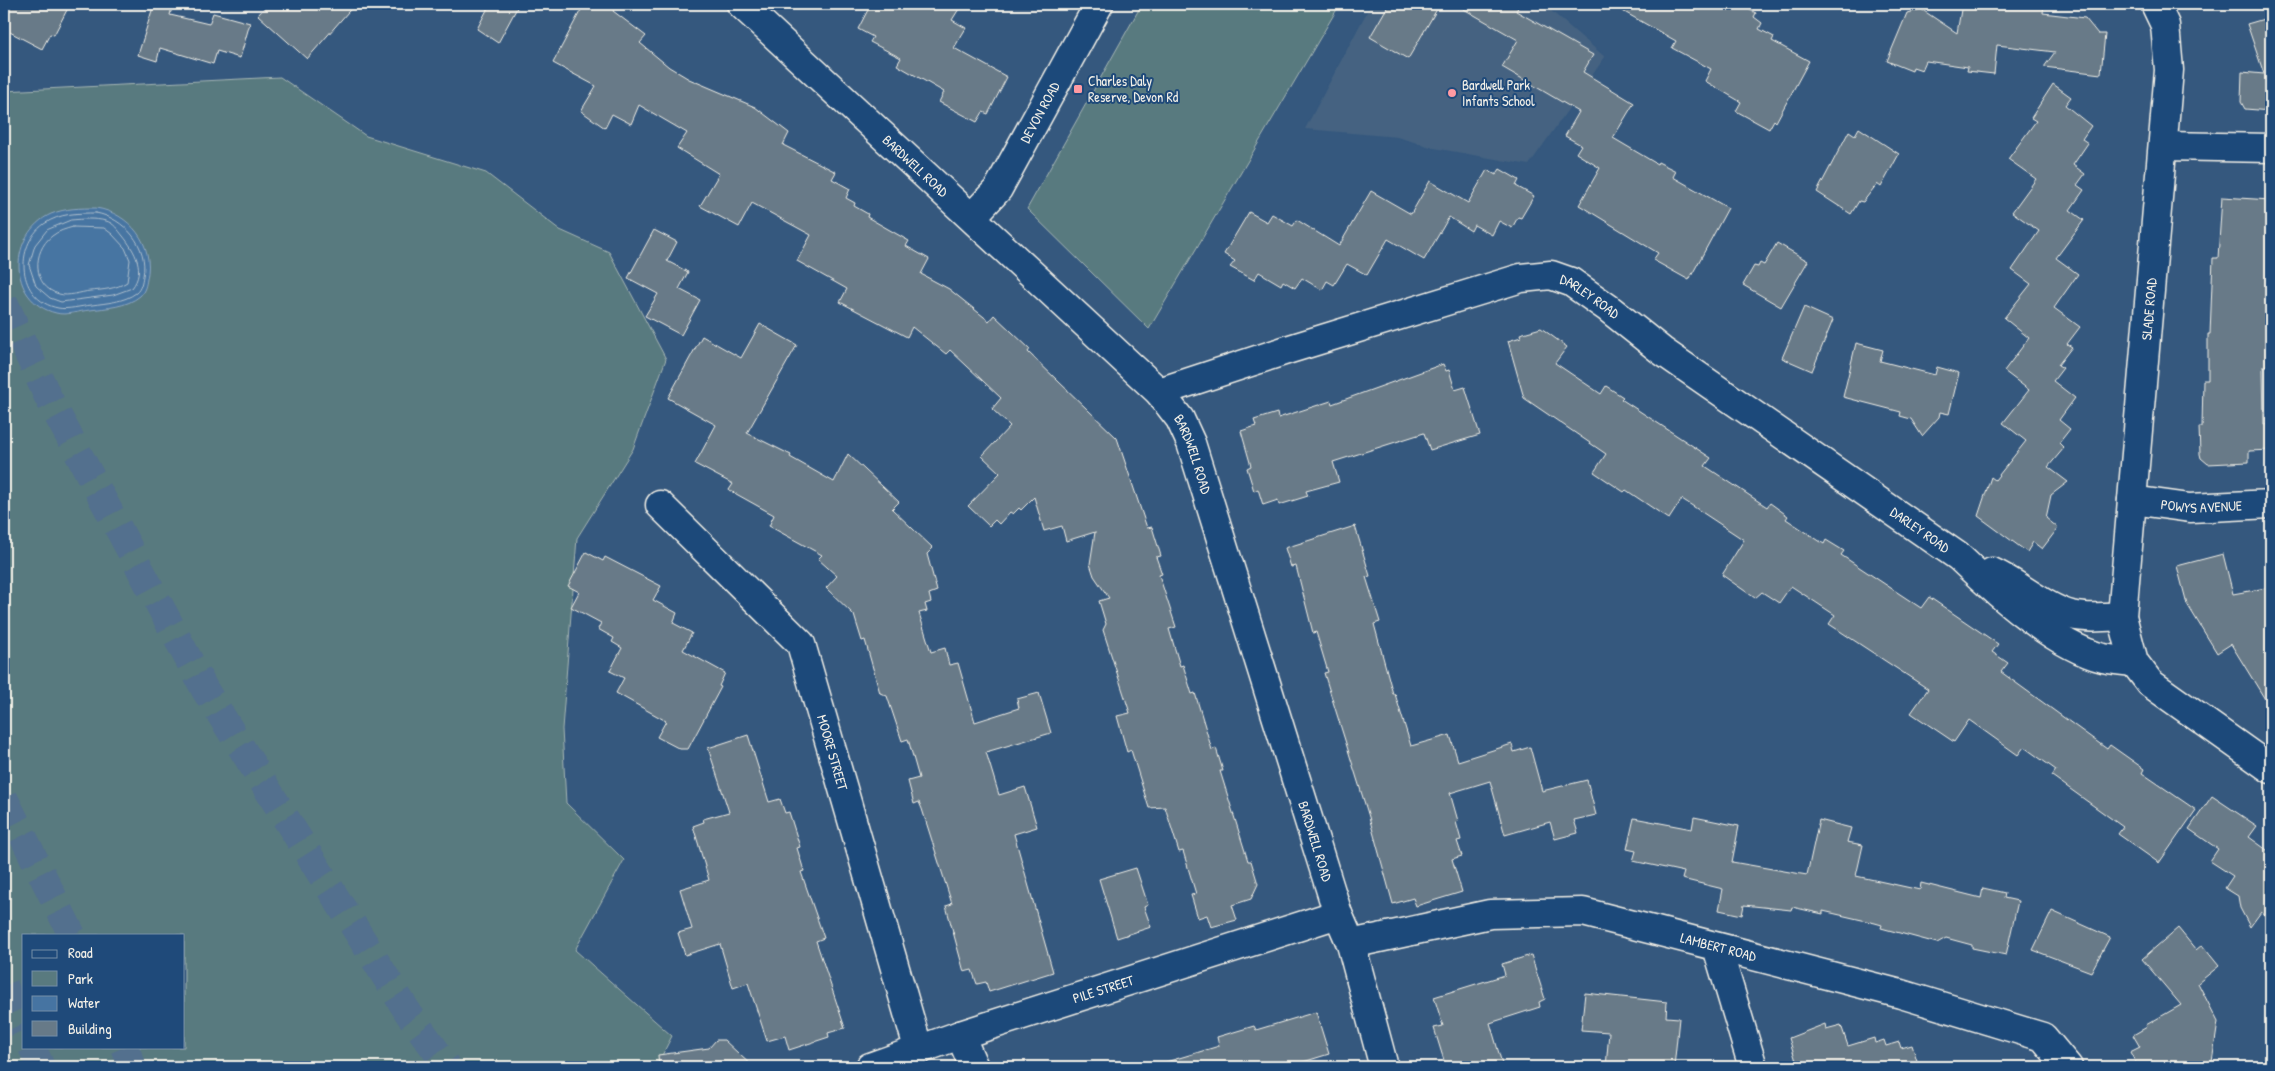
<svg xmlns="http://www.w3.org/2000/svg" width="2275" height="1071" font-family="'Patrick Hand',sans-serif">
<style>
.built{fill:#446281}
.green{fill:#597a7f;stroke:#a6b6b4;fill-rule:evenodd}
.water{fill:#4674a2;stroke:#8ca6be}
.lines{fill:none;stroke-linecap:round;stroke-linejoin:round}
.shore{stroke:#aebfcc;stroke-width:1}
.building{fill:#677a88;stroke:#f4f1e8}
.highway-tunnel{stroke:#526f8e;stroke-width:28;stroke-dasharray:28 14;stroke-linecap:butt}
.street-casing{stroke:#f4f1e8;stroke-width:31}
.street{stroke:#1f4a7a;stroke-width:28}
.poi-dot{fill:#ff9aa2;stroke:#1f4a7a;stroke-width:2}
.labels{text-anchor:middle;stroke-width:4;stroke-linejoin:round;paint-order:stroke}
.poi-label{font-size:14px;fill:#f4f1e8;stroke:#1f4a7a;text-anchor:start}
.street-label{font-size:14px;fill:#f4f1e8;stroke:#1f4a7a}
</style>
<rect width="100%" height="100%" fill="#35587e"/>
<filter id="ink" filterUnits="userSpaceOnUse"><feTurbulence type="fractalNoise" baseFrequency=".02" numOctaves="2"/><feDisplacementMap in="SourceGraphic" scale="10" xChannelSelector="R" yChannelSelector="G"/><feConvolveMatrix kernelMatrix="1 2 1 2 8 2 1 2 1" color-interpolation-filters="sRGB"/></filter>
<g filter="url(#ink)">
<path class="built" d="M1371,4H1543L1605,57L1529,165L1434,148L1397,137L1305,129Z"/>
<g class="green">
<path d="M1142,4H1340L1149,329L1027,209Z"/>
<path d="M280,77L366,136L486,173L560,230L609,252L666,359L633,449L577,538L562,729L566,803L624,860L575,950L672,1036L656,1067H4V91ZM24,935H184V1047H24Z"/>
</g>
<path class="water" d="M96,208C129,213 155,244 147,279C146,285 145,291 140,296C127,307 106,308 90,310C79,311 66,316 56,313C6,301 9,233 51,214C66,208 80,208 96,208Z"/>
<g class="lines">
<g class="shore">
<path d="M96,213C124,218 149,246 143,276C142,282 141,289 136,293C124,302 106,303 92,305C81,306 68,310 58,308C17,300 14,246 44,224C60,213 78,213 96,213Z"/>
<path d="M71,220C82,219 95,218 106,221C114,223 118,230 123,236C135,251 146,270 132,288L113,295L61,302L50,298L36,286L29,265L35,245L47,230Z"/>
<path d="M73,227L104,228L112,234L125,248L130,260L127,282C116,289 102,290 90,291C81,292 68,297 59,294C32,287 32,251 52,236C58,231 66,229 73,227Z"/>
</g>
</g>
<g class="building">
<path d="M4,4H70L54,35L50,34L42,49L4,29Z"/>
<path d="M154,4H173L170,15L209,24L213,13L250,23L240,58L217,51L213,64L160,48L157,61L138,55Z"/>
<path d="M268,4H355L307,59L258,15Z"/>
<path d="M490,4H519L498,43L477,29Z"/>
<path d="M584,4H617L613,11L646,36L640,43L669,67L689,79L755,107L789,133L783,145L836,172L832,179L850,189L846,198L855,203L854,206L868,214L867,217L909,241L906,246L929,259L921,274L949,289L989,321L994,315L1030,349L1028,352L1117,438L1147,528L1152,527L1161,556L1156,557L1162,574L1159,575L1176,627L1169,629L1180,666L1183,665L1192,694L1195,693L1212,750L1216,748L1223,771H1220L1248,861H1251L1258,884L1251,899L1232,905L1237,920L1211,927L1207,915L1198,918L1191,895L1196,894L1183,851L1179,852L1165,807L1149,808L1131,750L1127,752L1117,716L1130,713L1103,630L1106,624L1099,601L1109,598L1094,576L1090,564L1095,532L1066,541L1062,526L1044,531L1034,497L1021,510L1019,508L1013,514L1010,512L999,524L995,520L989,526L968,506L1000,473L982,456L1010,426L992,409L1001,398L950,350L946,354L912,327L907,337L840,302L847,289L797,261L811,235L752,203L739,227L700,206L719,174L677,148L687,133L639,105L631,124L612,114L605,128L581,111L596,86L553,63Z"/>
<path d="M871,4H962L952,20L966,28L954,48L1007,77L988,114L983,112L977,122L939,102L944,92L897,65L901,58L870,42L873,37L858,29Z"/>
<path d="M1389,4H1440L1408,59L1370,37Z"/>
<path d="M1455,4H1520L1516,11L1593,55L1583,72L1634,103L1613,138L1657,164L1658,162L1676,171L1673,177L1728,208L1689,280L1653,260L1658,253L1579,205L1600,168L1576,153L1581,145L1565,136L1579,112L1502,67L1518,40Z"/>
<path d="M1610,4H1738L1756,13L1754,17L1762,23L1759,29L1774,37L1772,41L1809,61L1776,122L1774,120L1769,129L1736,111L1741,102L1705,81L1711,69L1672,48L1676,41Z"/>
<path d="M1962,4H2044L2043,13L2085,18L2098,34H2105L2101,74L2044,67L2055,52L1997,45L1994,74L1967,71L1968,67L1926,61L1922,70L1913,67L1912,71L1887,61L1907,13L1921,9L1957,33Z"/>
<path d="M2271,17V111L2245,109L2241,102L2242,72L2264,74L2247,24Z"/>
<path d="M2053,84L2071,97L2065,105L2091,126L2082,139L2088,143L2073,165L2085,174L2077,185L2084,190L2070,210L2084,220L2056,258L2078,274L2054,308L2080,327L2067,344L2072,347L2058,365L2063,368L2053,381L2075,398L2059,420L2070,429L2059,443L2064,448L2048,467L2068,482L2051,495L2046,518L2058,528L2042,549L2033,542L2027,552L1978,516L1991,477L1995,480L2026,441L2003,423L2029,390L2004,371L2029,338L2004,318L2031,284L2012,270L2039,231L2012,212L2036,179L2008,159L2036,121L2031,118Z"/>
<path d="M1859,128L1899,154L1881,187L1877,184L1863,202L1859,201L1851,214L1817,192L1849,131L1855,135Z"/>
<path d="M1500,169L1519,180L1516,186L1534,196L1521,218L1518,217L1512,228L1499,221L1492,235L1474,225L1471,231L1449,217L1424,260L1388,239L1367,275L1347,264L1334,285L1327,281L1322,290L1302,278L1295,288L1283,281L1281,285L1259,272L1254,280L1230,267L1235,261L1224,254L1249,212L1267,222L1272,214L1293,226L1297,220L1339,246L1371,191L1411,214L1430,181L1468,203L1487,170L1496,175Z"/>
<path d="M2222,197L2271,200L2270,366H2263L2264,424H2271V450L2249,451V462L2208,464L2201,458L2200,454L2199,427H2202L2203,380H2208V334H2210L2213,258H2218Z"/>
<path d="M654,230L677,242L667,261L688,272L679,289L700,300L681,335L645,316L658,294L628,278Z"/>
<path d="M1777,243L1808,261L1781,307L1743,285L1754,266L1758,267L1760,263L1764,265Z"/>
<path d="M1804,307L1833,320L1812,371L1782,358Z"/>
<path d="M760,324L797,345L747,433L791,455L790,457L834,482L848,454L899,502L892,509L933,548L927,554L937,591L929,594L931,602L925,604L927,611L919,613L931,652L945,648L949,665L958,663L975,722L1019,708L1017,699L1039,693L1051,733L986,752L999,795L1025,787L1037,827L1014,834L1053,972L989,992L986,982L977,984L972,970L964,972L946,906L952,904L922,809L919,802L914,804L908,781L919,778L908,739L902,741L887,696L880,693L865,640L862,641L854,615L826,588L837,576L818,559L822,555L769,526L774,515L729,490L733,484L695,464L716,425L668,398L702,336L741,358Z"/>
<path d="M1541,328L1567,347L1555,363L1601,394L1606,386L1623,397L1621,399L1711,458L1705,466L1767,507L1770,503L1788,516L1786,519L1824,544L1826,540L1844,551L1841,555L1921,608L1929,597L1998,644L1992,652L2008,663L2001,672L2107,749L2110,745L2144,769L2142,773L2196,810L2159,863L2118,834L2123,827L2052,776L2056,770L2024,747L2018,755L1969,720L1954,742L1911,713L1928,689L1829,624L1835,615L1791,586L1779,603L1762,592L1755,598L1722,575L1744,540L1682,499L1669,519L1626,490L1624,492L1594,472L1606,454L1524,398L1508,341L1521,337L1520,334Z"/>
<path d="M1856,343L1883,350L1880,361L1935,375L1937,367L1959,373L1949,414L1940,412L1939,417L1922,436L1911,419L1900,416L1901,412L1843,397Z"/>
<path d="M1443,364L1446,371L1449,370L1455,390L1465,387L1480,435L1430,450L1424,433L1333,462L1339,482L1306,491L1308,496L1279,505L1278,500L1263,505L1258,489L1254,491L1247,468L1251,466L1241,431L1256,426L1254,420L1277,413L1278,418L1331,401L1332,404Z"/>
<path d="M1355,526L1370,576L1366,577L1380,622L1374,624L1393,694H1395L1411,746L1450,735L1458,761L1512,744L1514,752L1530,747L1542,791L1587,780L1596,815L1574,820L1578,833L1555,839L1550,822L1505,835L1490,781L1450,793L1458,821L1456,822L1461,840L1457,841L1462,856L1452,859L1462,892L1416,906L1413,898L1393,904L1369,817L1324,673L1328,672L1316,632L1313,633L1296,566L1291,567L1285,548Z"/>
<path d="M586,552L603,561L605,557L661,586L653,600L677,613L673,623L692,633L683,650L725,673L719,686L721,687L688,749H680L657,737L666,721L616,693L624,678L610,671L622,648L612,642L614,638L598,629L601,623L571,607L579,592L568,586Z"/>
<path d="M2223,554L2233,594L2271,587V709L2231,644L2217,653L2187,604L2177,566Z"/>
<path d="M748,735L769,802L780,799L785,813L789,812L800,847L797,848L804,871L801,872L824,938L816,941L845,1028L828,1033L829,1037L789,1050L785,1036L767,1041L748,983L733,988L720,944L685,955L678,933L692,929L680,889L709,880L693,826L704,822L703,819L729,812L708,748Z"/>
<path d="M2212,796L2257,826L2249,837L2271,853V920L2261,912L2250,927L2240,908L2238,896L2225,888L2233,876L2210,861L2218,849L2189,829Z"/>
<path d="M1694,817L1739,826L1732,862L1807,875L1819,820L1851,828L1847,842L1863,845L1856,876L1920,890L1921,883L1981,898L1983,888L2005,893L2004,898L2018,901L2006,955L1972,948V945L1946,938L1937,943L1881,928L1882,925L1875,923L1823,911V914L1792,907L1791,910L1744,905L1742,915L1719,910L1723,889L1682,879L1684,872L1633,861L1636,851L1627,849L1634,818L1692,829Z"/>
<path d="M1136,868L1148,905L1144,907L1151,927L1117,938L1099,879Z"/>
<path d="M2052,911L2110,937L2091,972L2033,950Z"/>
<path d="M2178,928L2196,950L2202,945L2219,966L2198,983L2218,1022L2212,1062L2195,1067H2138L2130,1052L2140,1047L2133,1035L2147,1027L2146,1025L2181,1005L2142,959Z"/>
<path d="M1531,955L1545,999L1539,1002L1540,1007L1490,1023L1503,1067H1446L1434,1028L1443,1026L1434,997L1505,975L1502,964Z"/>
<path d="M1585,993L1667,1002L1666,1017L1679,1018L1674,1067H1606L1609,1032L1581,1030Z"/>
<path d="M1316,1012L1329,1054L1287,1067H1167L1166,1062L1219,1046L1217,1037L1254,1026L1256,1030Z"/>
<path d="M1825,1024L1826,1029L1841,1025L1848,1046L1874,1038L1875,1043L1884,1040L1886,1046L1899,1042L1901,1048L1912,1045L1919,1067H1796V1061L1789,1038Z"/>
<path d="M716,1040H724L753,1067H659L658,1055L709,1048Z"/>
</g>
<g class="lines">
<g class="highway-tunnel">
<path d="M4,302L48,397L205,690L409,1014L448,1067"/>
<path d="M4,798L72,935"/>
<path d="M4,986L24,1030"/>
<path d="M32,1047L41,1067"/>
<path d="M124,1047L133,1067"/>
</g>
<defs>
<g id="street">
<path id="s1" d="M741,4L1159,392L1180,419L1191,443L1338,914L1351,944L1384,1067"/>
<path d="M2155,4L2165,25L2169,70L2122,616L2134,662L2150,683L2271,769"/>
<path d="M2164,146L2271,148"/>
<path id="s2" d="M973,216L998,189L1099,4"/>
<path id="s3" d="M1159,392L1290,349L1521,278L1551,275L1571,282L1608,308L1662,351L1959,557C1996,592 2053,645 2103,658C2113,660 2124,661 2134,662"/>
<path id="s4" d="M2132,500L2190,508L2271,504"/>
<path id="s5" d="M660,505L801,644L919,1051"/>
<path d="M1992,572C2019,584 2043,607 2071,615C2087,619 2106,617 2122,616"/>
<path id="s6" d="M1351,944L1490,914L1583,912L1901,994L2043,1037L2068,1067"/>
<path d="M1717,947L1753,1067"/>
<path d="M960,1035L974,1067"/>
<path id="s7" d="M870,1067L960,1035L1338,914"/>
</g>
</defs>
<use href="#street" class="street-casing"/>
<use href="#street" class="street"/>
</g>
</g>
<g class="poi-dot">
<rect x="1073" y="84" width="10" height="10" rx="2.5"/>
<circle cx="1452" cy="93" r="5"/>
</g>
<g class="labels">
<g class="poi-label">
<text x="1088" y="86">Charles Daly<tspan x="1088" dy="16">Reserve, Devon Rd</tspan></text>
<text x="1462" y="90">Bardwell Park<tspan x="1462" dy="16">Infants School</tspan></text>
</g>
<g class="street-label">
<text dy="5" stroke="none"><textPath href="#s2" startOffset="124">DEVON ROAD</textPath></text>
<text dy="5" stroke="none"><textPath href="#s1" startOffset="238">BARDWELL ROAD</textPath></text>
<text dy="5" stroke="none"><textPath href="#s3" startOffset="454">DARLEY ROAD</textPath></text>
<text transform="translate(2149 309) rotate(-85)" y="5">SLADE ROAD</text>
<text dy="5" stroke="none"><textPath href="#s1" startOffset="642">BARDWELL ROAD</textPath></text>
<text dy="5" stroke="none"><textPath href="#s4" startOffset="70">POWYS AVENUE</textPath></text>
<text dy="5" stroke="none"><textPath href="#s3" startOffset="859">DARLEY ROAD</textPath></text>
<text dy="5" stroke="none"><textPath href="#s5" startOffset="311">MOORE STREET</textPath></text>
<text dy="5" stroke="none"><textPath href="#s1" startOffset="1048">BARDWELL ROAD</textPath></text>
<text dy="5" stroke="none"><textPath href="#s6" startOffset="375">LAMBERT ROAD</textPath></text>
<text dy="5" stroke="none"><textPath href="#s7" startOffset="246">PILE STREET</textPath></text>
</g>
</g>
<rect width="2275" height="1071" fill="none" stroke="#1f4a7a" stroke-width="20"/>
<rect x="10" y="10" width="2255" height="1051" fill="none" stroke="#f4f1e8" stroke-width="2" filter="url(#ink)"/>
<rect x="22" y="934" width="162" height="115" fill="#1f4a7a" stroke="#748da6"/>
<rect x="32" y="950" width="25" height="8" fill="#1f4a7a" stroke="#748da6"/>
<text x="68" y="958" font-size="15" fill="#f4f1e8">Road</text>
<rect x="32" y="971" width="25" height="15" fill="#597a7f" stroke="#748da6"/>
<text x="68" y="984" font-size="15" fill="#f4f1e8">Park</text>
<rect x="32" y="996" width="25" height="15" fill="#4674a2" stroke="#748da6"/>
<text x="68" y="1008" font-size="15" fill="#f4f1e8">Water</text>
<rect x="32" y="1021" width="25" height="15" fill="#677a88" stroke="#748da6"/>
<text x="68" y="1034" font-size="15" fill="#f4f1e8">Building</text>
</svg>
